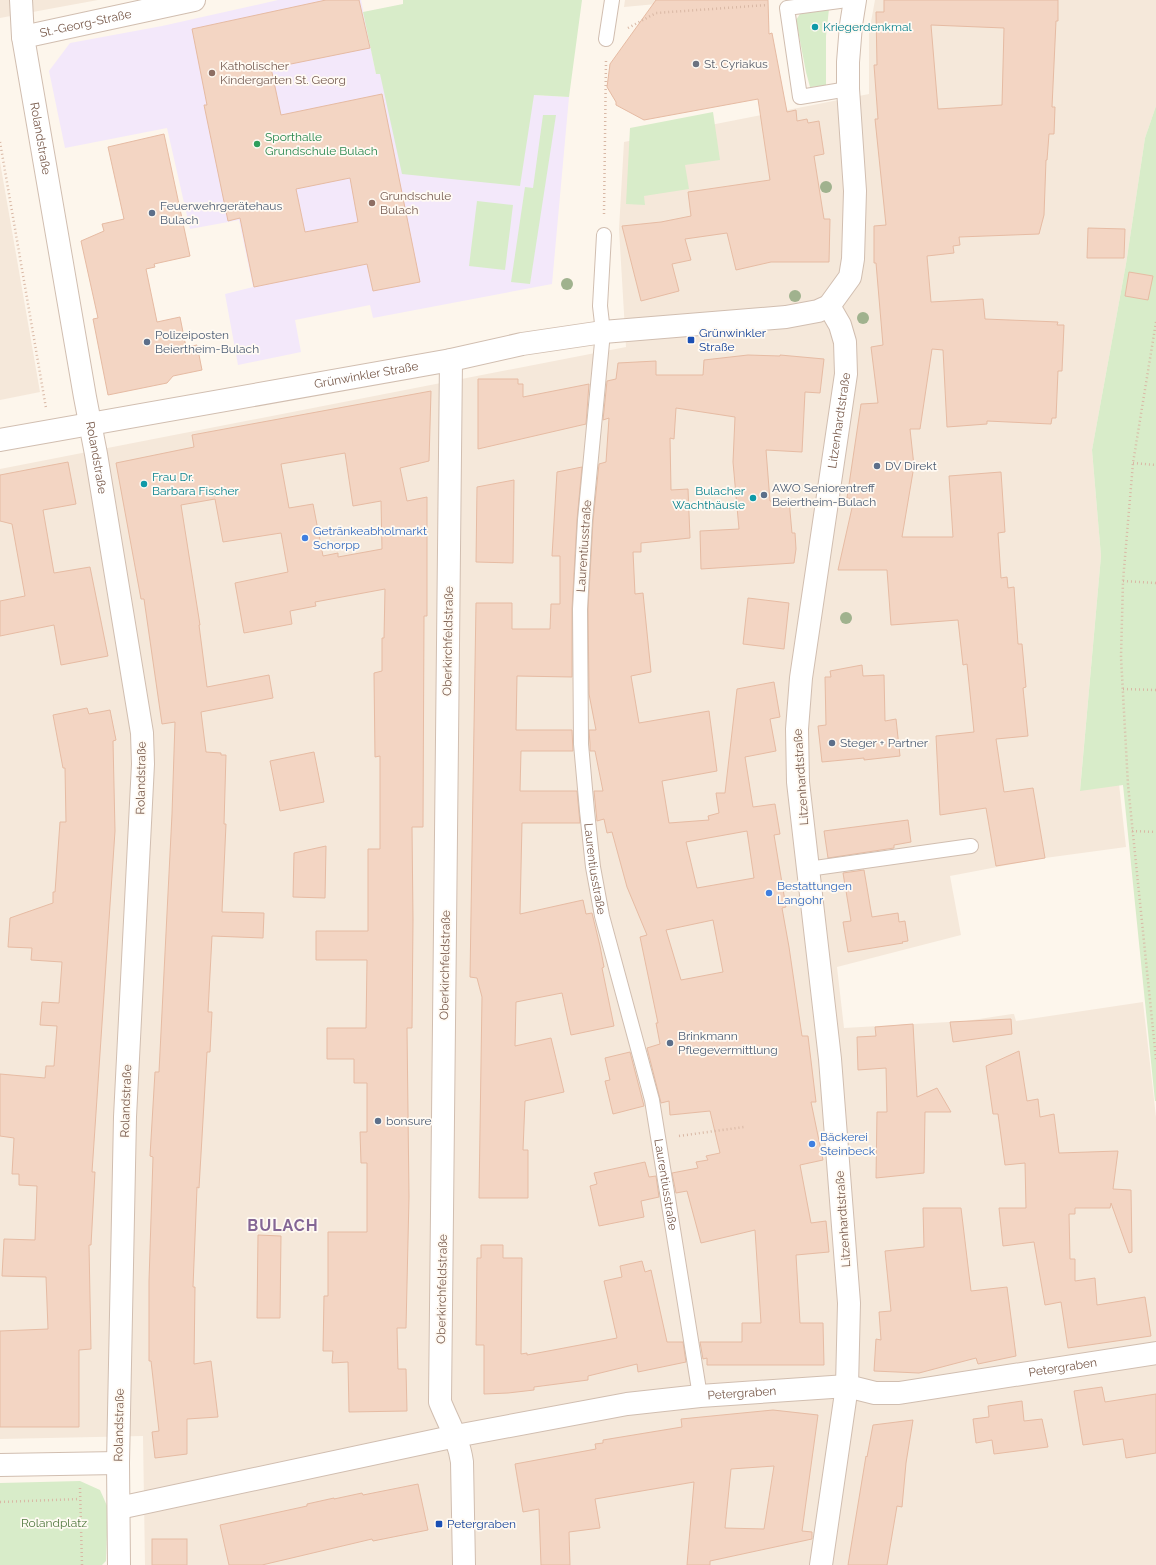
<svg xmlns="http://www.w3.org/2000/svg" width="1156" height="1565" font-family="Raleway,sans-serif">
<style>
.residential{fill:#f5e8da}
.education{fill:#f3e8fa}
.green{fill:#d8ecc9}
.building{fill:#f3d5c3;stroke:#e6bba3;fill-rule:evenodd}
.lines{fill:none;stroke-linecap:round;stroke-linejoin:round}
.service-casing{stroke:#d1beb0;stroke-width:16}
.minor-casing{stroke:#d1beb0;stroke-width:24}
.tertiary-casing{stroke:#d1beb0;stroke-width:24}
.path{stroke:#d9b8a5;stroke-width:2.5;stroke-dasharray:1 3;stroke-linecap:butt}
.service{stroke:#fff;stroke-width:14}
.minor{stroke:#fff;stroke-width:22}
.tertiary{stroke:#fff;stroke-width:22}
.tree{fill:#a0b28e}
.culture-dot{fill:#0f9aa8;stroke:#fffaf3;stroke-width:1.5}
.worship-dot{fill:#6b7280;stroke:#fffaf3;stroke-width:1.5}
.education-dot{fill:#8d6e63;stroke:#fffaf3;stroke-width:1.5}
.leisure-dot{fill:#2e9e5b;stroke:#fffaf3;stroke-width:1.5}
.service-dot{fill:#5c6f8a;stroke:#fffaf3;stroke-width:1.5}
.transit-dot{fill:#1a4fb4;stroke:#fffaf3;stroke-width:1.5}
.shop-dot{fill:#3f7fe0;stroke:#fffaf3;stroke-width:1.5}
.labels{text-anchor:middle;stroke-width:3.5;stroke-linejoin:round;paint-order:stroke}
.street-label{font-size:12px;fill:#7a5c4d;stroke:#fffaf3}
.culture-label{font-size:12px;fill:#0d838f;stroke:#fffaf3;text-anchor:start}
.worship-label{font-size:12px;fill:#5b616d;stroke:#fffaf3;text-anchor:start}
.education-label{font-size:12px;fill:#785e54;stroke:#fffaf3;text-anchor:start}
.leisure-label{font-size:12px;fill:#27864d;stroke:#fffaf3;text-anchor:start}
.service-label{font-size:12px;fill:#4e5e75;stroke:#fffaf3;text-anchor:start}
.transit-label{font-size:12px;fill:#164399;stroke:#fffaf3;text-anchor:start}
.shop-label{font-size:12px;fill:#366cbe;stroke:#fffaf3;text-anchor:start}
.park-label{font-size:12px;fill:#537a41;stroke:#fffaf3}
.district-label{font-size:16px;font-weight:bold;letter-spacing:1px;fill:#846695;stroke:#fffaf3}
</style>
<rect width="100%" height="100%" fill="#fdf6ec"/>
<g class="residential">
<path d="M0,0H98L0,18Z"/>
<path d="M625,0H700L624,7Z"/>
<path d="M875,0H1156V106L1145,138L1126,264L1092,450L1101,556L1080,790L1119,784L1126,847L1045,858L950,876L961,935L837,967L844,1028L966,1021L1012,1014H1014L1016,1021L1143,1002L1156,1117V1565H145L143,1436L0,1439V469L626,347L619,229L624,142L869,94V33Z"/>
<path d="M0,162L40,392L0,400Z"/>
</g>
<path class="education" d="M278,0H361L376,74H379L534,95L569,97L552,284L373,318L370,305L295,320L301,352L238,365L225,294L253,287L239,220L190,229L167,128L65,148L49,71L70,43L162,26Z"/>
<g class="green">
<path d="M403,0H582L569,97L534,95L520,186L402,174L380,74H376L363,12L403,4Z"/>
<path d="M829,9L826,36V86L810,87L806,72L796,20L800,14Z"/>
<path d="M1156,106V1101H1155L1123,785L1080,791L1101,556L1092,450L1126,264L1145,138Z"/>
<path d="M713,112L720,160L685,165L689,189L644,196L645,205L626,204L630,128Z"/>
<path d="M543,115H556L530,284L511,282L525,187L533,188Z"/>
<path d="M477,201L513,205L505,270L469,266Z"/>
<path d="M80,1481L100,1490L108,1508L106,1561L102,1565H0V1483Z"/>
</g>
<g class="building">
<path d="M326,0H359L370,48L271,68L281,115L382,94L420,282L373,291L367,264L254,287L240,218L228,221L204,105H207L192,29ZM350,178L358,222L305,232L296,189Z"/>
<path d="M656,0H768L769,34L772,33L787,112L796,110L797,121L807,119L808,123L819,121L824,154L814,156L824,219H830L829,262H771L736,270L727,233L685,239L691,260L672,264L679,291L641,301L622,226L661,222L691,216L688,192L770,180L758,99L644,120L616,105V102L607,87L610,64Z"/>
<path d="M884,0H1058V21H1056L1052,107H1055L1054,134H1049L1047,160H1046L1044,215L1039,234L959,237L960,245L953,246L954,253L927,256L931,302L983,299L985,319L1058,322L1057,325H1064L1062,371H1058L1056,418H1052L1051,424L987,421V424L947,427L943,350L932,349L920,429H910L914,466L902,537H953L949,476L1001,472L1005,532L998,533L1001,578L1007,577L1008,588L1014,587L1018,644H1022L1026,687L1023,688L1028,736L996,739L1004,792L1033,788L1045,858L996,866L986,808L940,815L936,736L974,732L967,664L963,665L958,620L891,625L887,570H838L854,499L847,498L861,404L878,403L871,347L883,345L876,263H874V226L886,225L875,119H878L874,65H877L876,12H884ZM931,25L1004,28L1002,105L938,109Z"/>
<path d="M164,134L190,256L154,264L155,267L146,269L157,322L180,317L186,347L197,345L202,370L173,376L167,383L108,395L93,319L98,318L81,241L104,231L102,224L124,219L108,147Z"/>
<path d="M1088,228L1125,229L1124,258H1087Z"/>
<path d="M1129,272L1153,276L1148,300L1125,296Z"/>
<path d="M748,355L780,356V355L824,359L820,393L805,392L802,452L766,450L770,501L789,500L792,533H795L796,549L794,563L701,569L700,531L739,529L733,462L735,417L676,408L674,439L670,438L671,490L688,489L690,538L641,543V552H633L635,594L643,593L651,672L631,676L639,723L709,711L717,771L662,781L669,823L709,820L708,816L719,813L716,793H725L737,689L774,682L780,717L770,719L776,751L745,757L753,807L775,804L780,834L774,835L786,907L782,908L789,947L802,1036H808L816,1102H811L823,1160L800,1165L811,1223L826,1221L829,1252L796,1255L800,1323H823L824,1365H707V1358L703,1359L700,1342H742V1323H761L755,1230L701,1243L687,1191L676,1193L672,1173L698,1168L696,1162L708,1160L706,1156L720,1153L710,1111L670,1115L669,1101L661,1103L647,1048L660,1044L656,1023H658L640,937L647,935L627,887L612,832L607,833L604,819L597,821L594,791H603L595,751H590V744L589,730H596L589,694L588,609L593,521L599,464L606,462L609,418L603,420L607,381L616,379L618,363L656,361V375H703L704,360ZM747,831L754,878L697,888L686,842ZM713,920L723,972L681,980L666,930Z"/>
<path d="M478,379H518V384H523V397L589,384L586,424L478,449Z"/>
<path d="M431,391L429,461L400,468L407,501L427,497V616H424L423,827H412L413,920L412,1028H407L409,1197L406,1328H397L398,1369H406L407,1411L349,1412L348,1362L332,1363L333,1351H323L324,1296H328V1232H367V1163H361L360,1132H367V1083H354V1059H327V1028H366L367,960H316V931H368V849H380V756L375,757L374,673L382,671V638H384L385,589L315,602L316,606L290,611L292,624L244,633L235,583L288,572L281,533L223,542L215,499L181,505L200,625H199L207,687L269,675L273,698L201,712L206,752L221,753V755H226L224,824H226L222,912L264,913L263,938L212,936L208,1012H212L210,1052H207L199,1188L197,1187L193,1287H195L194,1364L211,1361L218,1417L187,1419V1454L155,1458L152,1432L159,1431L151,1361H149V1281L153,1157L150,1156L155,1072H159L172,814L175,722L162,724L144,599H141L116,463L194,447L192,435ZM345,453L353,506L381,501L382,549L338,557V553L323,556L313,504L289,508L281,464Z"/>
<path d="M68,462L76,504L43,510L54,573L90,567L108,656L61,665L54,625L0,636V601L25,596L12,524L0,521V475Z"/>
<path d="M582,467L577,520L572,609V677L517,676L516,730H572L573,751H521L520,791H577L580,823H522L520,914L583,900L586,914L592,913L600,946L604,967L602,968L614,1026L571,1035L562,993L516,1002L515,1046L551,1038L564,1092L525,1101L523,1150H528V1198H479L482,997L477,978L470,977L476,603H512V629H550L551,604H560V556H552L557,472Z"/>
<path d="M514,480L513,563L476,562L477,487Z"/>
<path d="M748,598L789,603L784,649L743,644Z"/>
<path d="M862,665L863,676L884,675L885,721L896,719L900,756L864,760V758L822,762L818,726L826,725L825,677H831L830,671Z"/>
<path d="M87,708L89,714L110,710L116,740L113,741L115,831L92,1172H95L91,1245H89L91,1349L79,1350V1427H0V1331L48,1329L46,1277L2,1276L4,1239L35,1240L37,1186L19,1185V1174H12L14,1138L0,1136V1074L45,1078L46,1066H54L57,1026L40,1025L42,1002L59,1003L62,962L31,960L32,948L8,947L10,918L53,903V892H55L60,822H66L65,768H63L53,715Z"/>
<path d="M314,752L324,802L280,811L270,761Z"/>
<path d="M908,820L911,842L894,845V848L828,858L824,831Z"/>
<path d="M326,846L325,898L293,897L294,853Z"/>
<path d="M864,870L872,917L898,913L899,922L905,921L908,941L902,942L903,943L848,952L843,922L851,921L843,873Z"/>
<path d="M1011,1019L1012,1034L953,1042L950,1022Z"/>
<path d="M913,1024L917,1097L937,1088L951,1112H925L924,1173L876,1178L877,1112H887L886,1068L858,1070L857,1037L876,1036L875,1027Z"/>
<path d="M1019,1051L1027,1101L1038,1099L1040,1117L1054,1114L1059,1153L1118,1151L1113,1189L1131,1190L1132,1252L1129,1253L1111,1203L1110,1208H1075V1214H1069L1070,1259H1075V1281L1095,1278L1097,1305L1145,1297L1151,1336L1068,1348L1061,1302L1045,1305L1034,1242L1003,1246L999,1208H1026L1025,1163L1005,1165L998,1114H993L986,1066Z"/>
<path d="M630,1052L644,1106L613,1114L605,1081L610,1080L605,1058Z"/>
<path d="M645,1162L649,1177L656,1176L659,1197L641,1201L644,1217L599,1226L590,1186L597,1184L594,1173Z"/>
<path d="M923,1208H961L971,1291L1007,1287L1016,1356L978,1364L976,1358L919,1373L874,1371L876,1339L881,1340L879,1312L891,1311L885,1251L924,1247Z"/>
<path d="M258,1235L281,1236L280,1318H257Z"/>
<path d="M481,1245H503V1258H522L521,1354L527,1353V1355L617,1338L604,1281L622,1277L620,1266L642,1261L645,1272L651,1270L667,1342H683L686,1362L638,1372L637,1364L588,1376V1380L534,1387V1390L508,1393L484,1394V1345H476L477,1258H481Z"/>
<path d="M1102,1387L1105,1402L1156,1394V1453L1126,1458L1123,1439L1083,1445L1074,1391Z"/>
<path d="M1022,1401L1024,1421L1042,1419L1048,1447L994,1454L992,1440L976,1443L973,1419L989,1417L988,1406Z"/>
<path d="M773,1410L818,1415L802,1531L812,1532V1539L710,1561V1565H687L694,1482L595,1499L600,1528L569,1532L570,1565H541L539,1509L523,1512L515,1464L596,1449L595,1444L603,1443V1440L682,1427L681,1419ZM774,1466L764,1529L725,1528L731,1469Z"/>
<path d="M913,1420L906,1463L902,1507L897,1506L887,1565H848L866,1456L867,1457L873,1425Z"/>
<path d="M418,1484L428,1530L373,1541L372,1539L262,1565H229L220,1525L307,1506V1504L334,1498V1499L362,1493L363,1495Z"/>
<rect x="152" y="1539" width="35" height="26"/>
</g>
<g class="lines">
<defs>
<g id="service">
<path d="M847,0L787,8L800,97L848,89"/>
<path d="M606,39L612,0"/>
<path id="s1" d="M604,235L600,306L603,332L585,520L580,609L581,744L587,811L593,867L602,916L652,1100L700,1396"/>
<path d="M808,869L971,846"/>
</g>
<g id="minor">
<path id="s2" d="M21,0L23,37L85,397L96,454L142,733L143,764L125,1117L118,1463L119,1565"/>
<path id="s3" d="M23,37L194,0"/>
<path d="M451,360L440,1402C448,1422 459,1440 462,1462L464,1565"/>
<path d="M0,1465L118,1463"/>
<path id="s4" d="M119,1508L456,1436L627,1404L700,1396L847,1386L875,1393H899L1156,1353"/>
<path id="s5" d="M821,1565L847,1386L849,1303L830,1059L798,782L797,729L801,678L846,374L845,342L840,325L829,306"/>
</g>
<g id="tertiary">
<path id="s6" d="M0,440L451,360L522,344L603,332L786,317L818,311L829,306L850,277L853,259L855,191L848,89V62L851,25L855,0"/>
</g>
</defs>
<use href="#service" class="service-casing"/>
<use href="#minor" class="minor-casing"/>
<use href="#tertiary" class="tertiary-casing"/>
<g class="path">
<path d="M628,28L656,13L767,5"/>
<path d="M0,142L46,408"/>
<path d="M604,214L606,59"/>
<path d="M1156,322L1133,463L1123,581L1121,657L1128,785L1156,1059"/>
<path d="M1133,463L1156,465"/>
<path d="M1123,581L1156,583"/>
<path d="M1123,689L1156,690"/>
<path d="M1132,831L1156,832"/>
<path d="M679,1136L744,1127"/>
<path d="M80,1488L82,1565"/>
<path d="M0,1502L80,1499"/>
</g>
<use href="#service" class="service"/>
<use href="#minor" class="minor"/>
<use href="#tertiary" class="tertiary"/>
</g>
<g class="tree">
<circle cx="826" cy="187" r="6"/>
<circle cx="567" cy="284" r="6"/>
<circle cx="795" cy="296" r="6"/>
<circle cx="863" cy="318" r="6"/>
<circle cx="846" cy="618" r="6"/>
</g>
<g class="culture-dot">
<circle cx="815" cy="27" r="4"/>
<circle cx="144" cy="484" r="4"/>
<circle cx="753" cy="498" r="4"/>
</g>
<circle class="worship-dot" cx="696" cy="64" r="4"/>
<g class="education-dot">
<circle cx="212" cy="73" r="4"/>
<circle cx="372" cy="203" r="4"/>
</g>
<circle class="leisure-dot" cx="257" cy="144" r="4"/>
<g class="service-dot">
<circle cx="152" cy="213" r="4"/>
<circle cx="147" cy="342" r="4"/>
<circle cx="877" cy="466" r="4"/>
<circle cx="764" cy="495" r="4"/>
<circle cx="832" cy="743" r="4"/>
<circle cx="670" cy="1043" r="4"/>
<circle cx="378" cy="1121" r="4"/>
</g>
<g class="transit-dot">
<rect x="687" y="336" width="8" height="8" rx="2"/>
<rect x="435" y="1520" width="8" height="8" rx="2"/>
</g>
<g class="shop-dot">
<circle cx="305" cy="538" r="4"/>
<circle cx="769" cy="893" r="4"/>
<circle cx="812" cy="1144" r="4"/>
</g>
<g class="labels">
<g class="street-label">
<text dy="4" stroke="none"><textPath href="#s3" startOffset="64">St.-Georg-Straße</textPath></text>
<text dy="4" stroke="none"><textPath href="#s2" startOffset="140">Rolandstraße</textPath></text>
<text dy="4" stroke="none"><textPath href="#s6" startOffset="372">Grünwinkler Straße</textPath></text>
<text dy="4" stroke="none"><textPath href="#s5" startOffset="1152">Litzenhardtstraße</textPath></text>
<text dy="4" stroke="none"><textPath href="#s2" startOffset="464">Rolandstraße</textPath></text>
<text transform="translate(584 546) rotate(-86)" y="4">Laurentiusstraße</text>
<text transform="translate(448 641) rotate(-89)" y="4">Oberkirchfeldstraße</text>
<text transform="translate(801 777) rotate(-94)" y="4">Litzenhardtstraße</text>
<text transform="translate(141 778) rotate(-89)" y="4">Rolandstraße</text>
<text dy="4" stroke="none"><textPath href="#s1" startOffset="636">Laurentiusstraße</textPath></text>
<text transform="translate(445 965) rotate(-89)" y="4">Oberkirchfeldstraße</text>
<text transform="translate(126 1101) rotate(-88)" y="4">Rolandstraße</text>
<text dy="4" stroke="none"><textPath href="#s1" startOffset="960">Laurentiusstraße</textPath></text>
<text transform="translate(843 1219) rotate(-94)" y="4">Litzenhardtstraße</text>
<text transform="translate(442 1289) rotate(-89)" y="4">Oberkirchfeldstraße</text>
<text dy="4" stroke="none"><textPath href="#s4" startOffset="958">Petergraben</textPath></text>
<text dy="4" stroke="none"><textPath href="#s4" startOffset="634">Petergraben</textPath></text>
<text transform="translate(119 1425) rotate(-89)" y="4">Rolandstraße</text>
</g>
<g class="culture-label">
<text x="823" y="31">Kriegerdenkmal</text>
<text x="152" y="481">Frau Dr.<tspan x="152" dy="14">Barbara Fischer</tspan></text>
<text x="745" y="495" text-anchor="end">Bulacher<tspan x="745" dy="14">Wachthäusle</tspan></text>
</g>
<g class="worship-label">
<text x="704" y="68">St. Cyriakus</text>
</g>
<g class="education-label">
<text x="220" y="70">Katholischer<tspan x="220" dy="14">Kindergarten St. Georg</tspan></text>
<text x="380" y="200">Grundschule<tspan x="380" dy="14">Bulach</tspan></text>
</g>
<g class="leisure-label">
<text x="265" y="141">Sporthalle<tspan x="265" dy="14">Grundschule Bulach</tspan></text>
</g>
<g class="service-label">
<text x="160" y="210">Feuerwehrgerätehaus<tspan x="160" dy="14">Bulach</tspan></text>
<text x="155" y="339">Polizeiposten<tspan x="155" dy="14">Beiertheim-Bulach</tspan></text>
<text x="885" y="470">DV Direkt</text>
<text x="772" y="492">AWO Seniorentreff<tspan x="772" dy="14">Beiertheim-Bulach</tspan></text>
<text x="840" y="747">Steger + Partner</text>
<text x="678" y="1040">Brinkmann<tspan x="678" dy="14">Pflegevermittlung</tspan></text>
<text x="386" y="1125">bonsure</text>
</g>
<g class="transit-label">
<text x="699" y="337">Grünwinkler<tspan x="699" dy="14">Straße</tspan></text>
<text x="447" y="1528">Petergraben</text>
</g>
<g class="shop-label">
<text x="313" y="535">Getränkeabholmarkt<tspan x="313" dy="14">Schorpp</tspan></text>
<text x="777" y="890">Bestattungen<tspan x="777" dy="14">Langohr</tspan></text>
<text x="820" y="1141">Bäckerei<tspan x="820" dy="14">Steinbeck</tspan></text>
</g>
<g class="park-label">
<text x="54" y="1527">Rolandplatz</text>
</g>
<g class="district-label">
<text x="283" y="1231">BULACH</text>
</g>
</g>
</svg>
